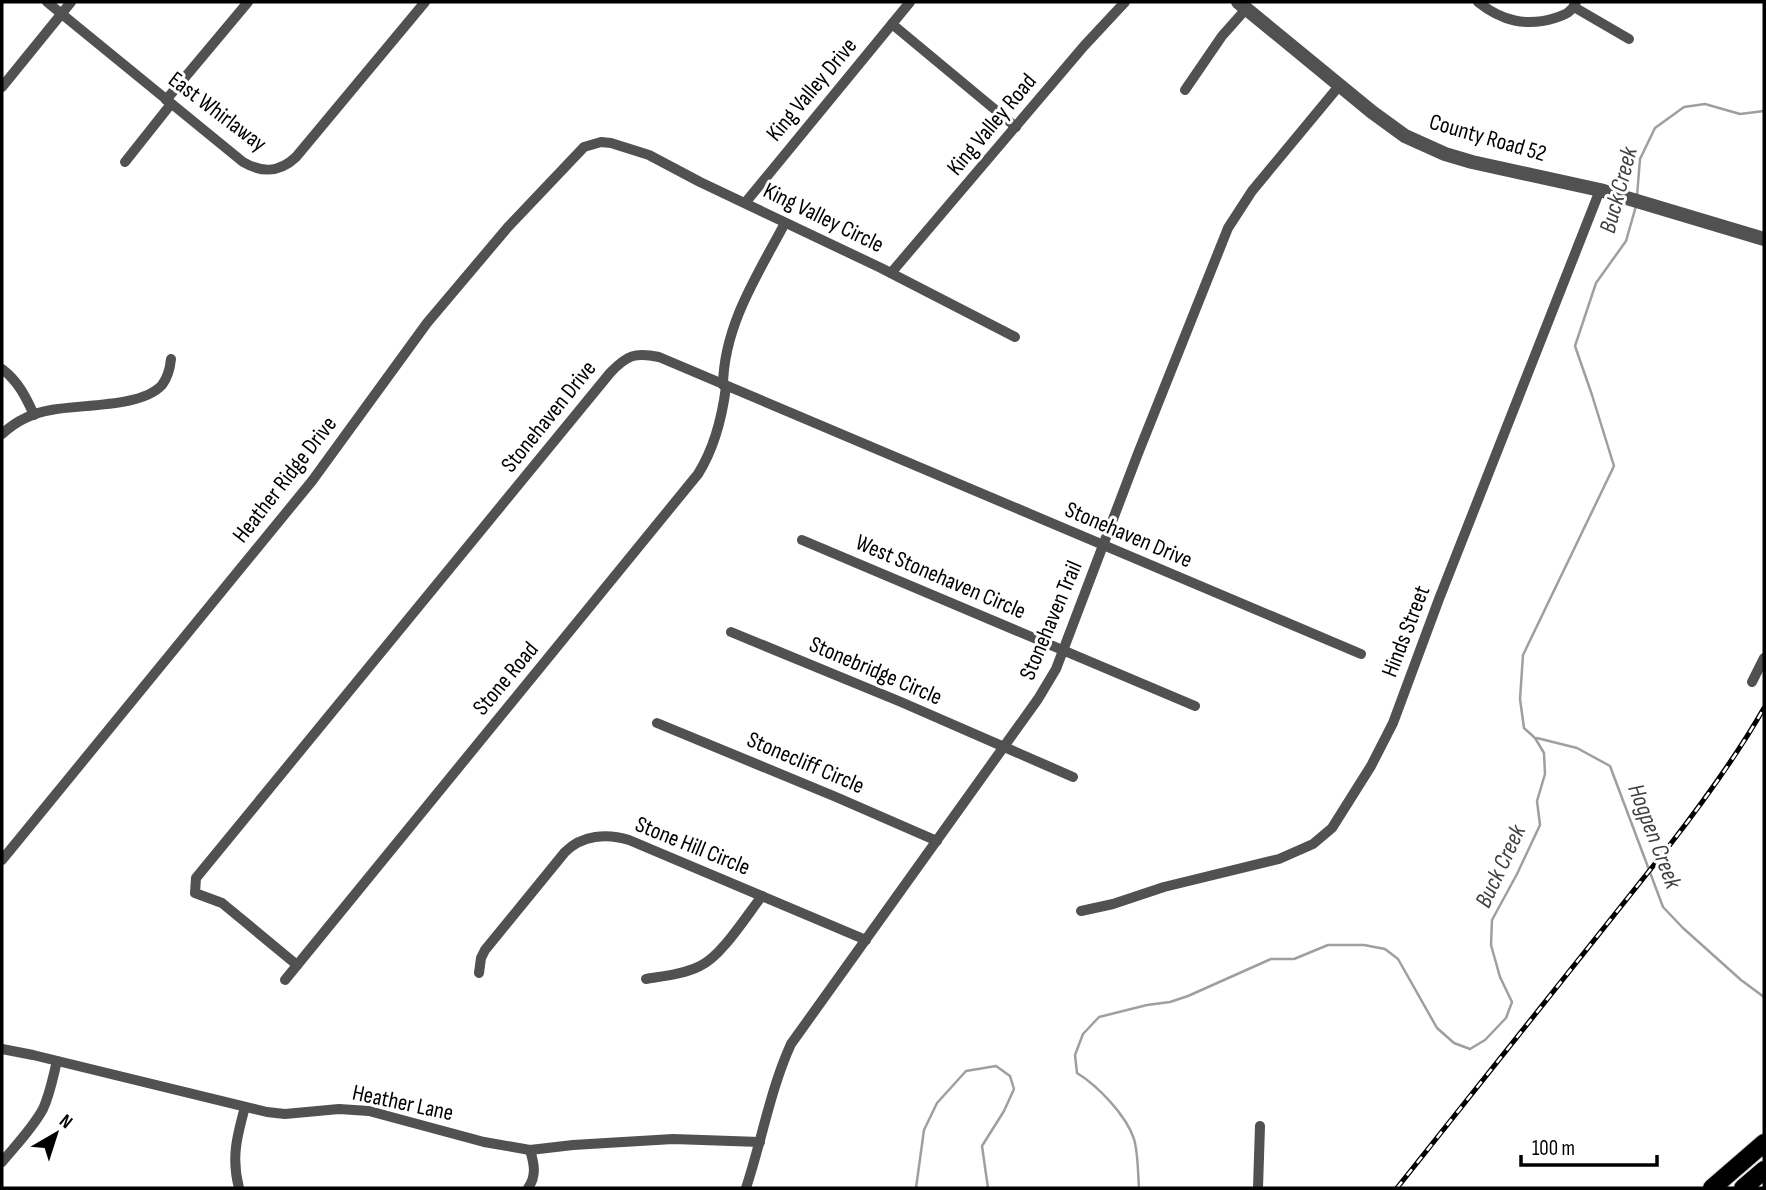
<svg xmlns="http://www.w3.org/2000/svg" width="1766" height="1190" font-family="'Sofia Sans Condensed',sans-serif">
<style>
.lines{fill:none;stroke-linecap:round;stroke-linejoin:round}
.stream{stroke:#9f9f9f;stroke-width:2.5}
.primary-casing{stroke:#dbdbdb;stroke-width:20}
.minor{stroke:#515151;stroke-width:10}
.tertiary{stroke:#515151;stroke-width:14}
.primary{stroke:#000;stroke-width:18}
.rail-casing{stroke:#000;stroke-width:5}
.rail{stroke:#fff;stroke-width:2.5;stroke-dasharray:8;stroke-linecap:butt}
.labels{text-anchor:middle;stroke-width:6;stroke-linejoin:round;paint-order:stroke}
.street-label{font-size:23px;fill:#000;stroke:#fff}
.water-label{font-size:24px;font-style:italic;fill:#404040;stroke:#fff}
</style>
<rect width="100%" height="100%" fill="#fff"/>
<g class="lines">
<g class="stream">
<path d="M1637,196L1640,159L1655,128L1684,107L1705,104L1740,114L1764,111"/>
<path d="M1537,738L1577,748L1610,766L1663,907L1683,928L1741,980L1764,997"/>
<path d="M916,1188L924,1130L937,1103L966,1071L996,1066L1010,1076L1014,1089L1004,1111L982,1146L988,1188"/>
<path d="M1139,1188C1138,1174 1138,1152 1134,1139C1126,1115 1098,1086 1077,1073L1075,1055L1083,1034L1099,1017L1147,1005L1170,1002L1188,996L1271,959H1294L1328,945H1364L1385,949L1398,959L1437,1028L1454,1043L1470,1049L1485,1040L1506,1018L1512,1002L1500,977L1491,945L1492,920L1517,874L1540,825L1537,801L1545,774L1544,753L1535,738L1524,728L1520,699L1523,655L1614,466L1592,395L1575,346L1596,283L1626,241L1636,206"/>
</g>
<defs>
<g id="primary">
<path d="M1712,1188L1764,1143"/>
<path d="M1743,1188L1764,1170"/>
</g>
</defs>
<use href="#primary" class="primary-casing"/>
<g class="minor">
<path d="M47,2L243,162C262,173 279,173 296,157L425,2"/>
<path d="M1478,2C1502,21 1526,27 1555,18C1565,15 1572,12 1576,2"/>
<path d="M1574,7L1629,39"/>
<path d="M892,24L1016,127"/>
<path d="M2,87L71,2"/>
<path d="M1185,90L1222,36L1246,9"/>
<path d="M166,100L248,2"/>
<path d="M125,162L171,104"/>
<path d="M745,203L910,2"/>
<path d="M891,273L1084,46L1125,2"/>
<path d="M2,369C18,381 26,397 34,415"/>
<path d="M723,385C724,325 758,274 785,223"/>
<path d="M2,434C15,422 33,413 51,410C80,404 141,408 162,385C168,377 170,369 171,359"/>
<path d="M802,540L1195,706"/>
<path d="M731,632L901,702L1073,777"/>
<path d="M1752,682L1764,658"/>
<path d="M657,723L836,797L937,841"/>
<path d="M2,860L312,481L427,323L508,227L584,147L601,142L611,143L649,155L700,182L881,268L1015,337"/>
<path d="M1081,911L1113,904L1164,887L1279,859L1313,844L1332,828L1371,766L1393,723L1439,599L1600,190"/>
<path d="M297,965L222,903L195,893L196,878L610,373C627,355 635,352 659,357L1361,654"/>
<path d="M479,973L481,958L485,950L565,852C582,835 607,833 629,840L866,940"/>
<path d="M646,979C664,976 684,974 700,966C721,957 747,915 762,896"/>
<path d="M285,980L698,474C715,447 722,418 726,387"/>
<path d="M2,1049L33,1055L267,1112L285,1114L339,1109L369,1111L484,1142L530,1150L573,1145L673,1139L760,1142"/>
<path d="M2,1162C16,1145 32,1129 43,1109C50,1094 53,1077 57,1061"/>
<path d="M239,1188C231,1158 237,1136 245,1107"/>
<path d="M528,1188C537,1176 534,1163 530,1150"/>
<path d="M746,1188C762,1140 770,1090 791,1044L1038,699L1056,669L1137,456L1228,228L1252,191L1339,86"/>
<path d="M1258,1188L1260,1126"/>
</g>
<path class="tertiary" d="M1238,2L1372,112L1405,136L1445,154L1472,162L1600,190L1764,239"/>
<use href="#primary" class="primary"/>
<defs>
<path id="rail" d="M1397,1188L1669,846C1703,802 1736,757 1764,708"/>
</defs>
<use href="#rail" class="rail-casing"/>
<use href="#rail" class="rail"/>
</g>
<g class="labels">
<g class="street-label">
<text transform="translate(811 89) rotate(-50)" y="8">King Valley Drive</text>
<text transform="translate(218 111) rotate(37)" y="8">East Whirlaway</text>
<text transform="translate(991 124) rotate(-50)" y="8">King Valley Road</text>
<text transform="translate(1488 137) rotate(16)" y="8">County Road 52</text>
<text transform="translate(824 217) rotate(26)" y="8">King Valley Circle</text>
<text transform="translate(548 416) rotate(-51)" y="8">Stonehaven Drive</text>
<text transform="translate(284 479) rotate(-52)" y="8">Heather Ridge Drive</text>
<text transform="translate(1129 534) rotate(23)" y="8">Stonehaven Drive</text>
<text transform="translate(941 576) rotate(23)" y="8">West Stonehaven Circle</text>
<text transform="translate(1050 620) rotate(-67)" y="8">Stonehaven Trail</text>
<text transform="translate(1405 631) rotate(-69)" y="8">Hinds Street</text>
<text transform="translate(876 670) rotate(23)" y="8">Stonebridge Circle</text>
<text transform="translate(505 678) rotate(-50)" y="8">Stone Road</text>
<text transform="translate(806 762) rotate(23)" y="8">Stonecliff Circle</text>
<text transform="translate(693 845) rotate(22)" y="8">Stone Hill Circle</text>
<text transform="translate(403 1102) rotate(12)" y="8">Heather Lane</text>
</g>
<g class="water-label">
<text transform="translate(1618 190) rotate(-75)" y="8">Buck Creek</text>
<text transform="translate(1655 836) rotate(69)" y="8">Hogpen Creek</text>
<text transform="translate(1500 866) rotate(-65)" y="8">Buck Creek</text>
</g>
</g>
<rect width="1766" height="1190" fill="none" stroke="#000000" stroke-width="7"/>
<g transform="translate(56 1134) rotate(39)" stroke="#ffffff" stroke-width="5" paint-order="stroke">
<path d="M0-5L12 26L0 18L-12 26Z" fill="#000000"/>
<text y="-10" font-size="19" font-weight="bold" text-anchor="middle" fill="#000000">N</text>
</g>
<path d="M1521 1155v10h136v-10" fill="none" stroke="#000000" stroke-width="3.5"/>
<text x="1532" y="1155" font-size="21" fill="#000000" stroke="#ffffff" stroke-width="5" paint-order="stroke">100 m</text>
</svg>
